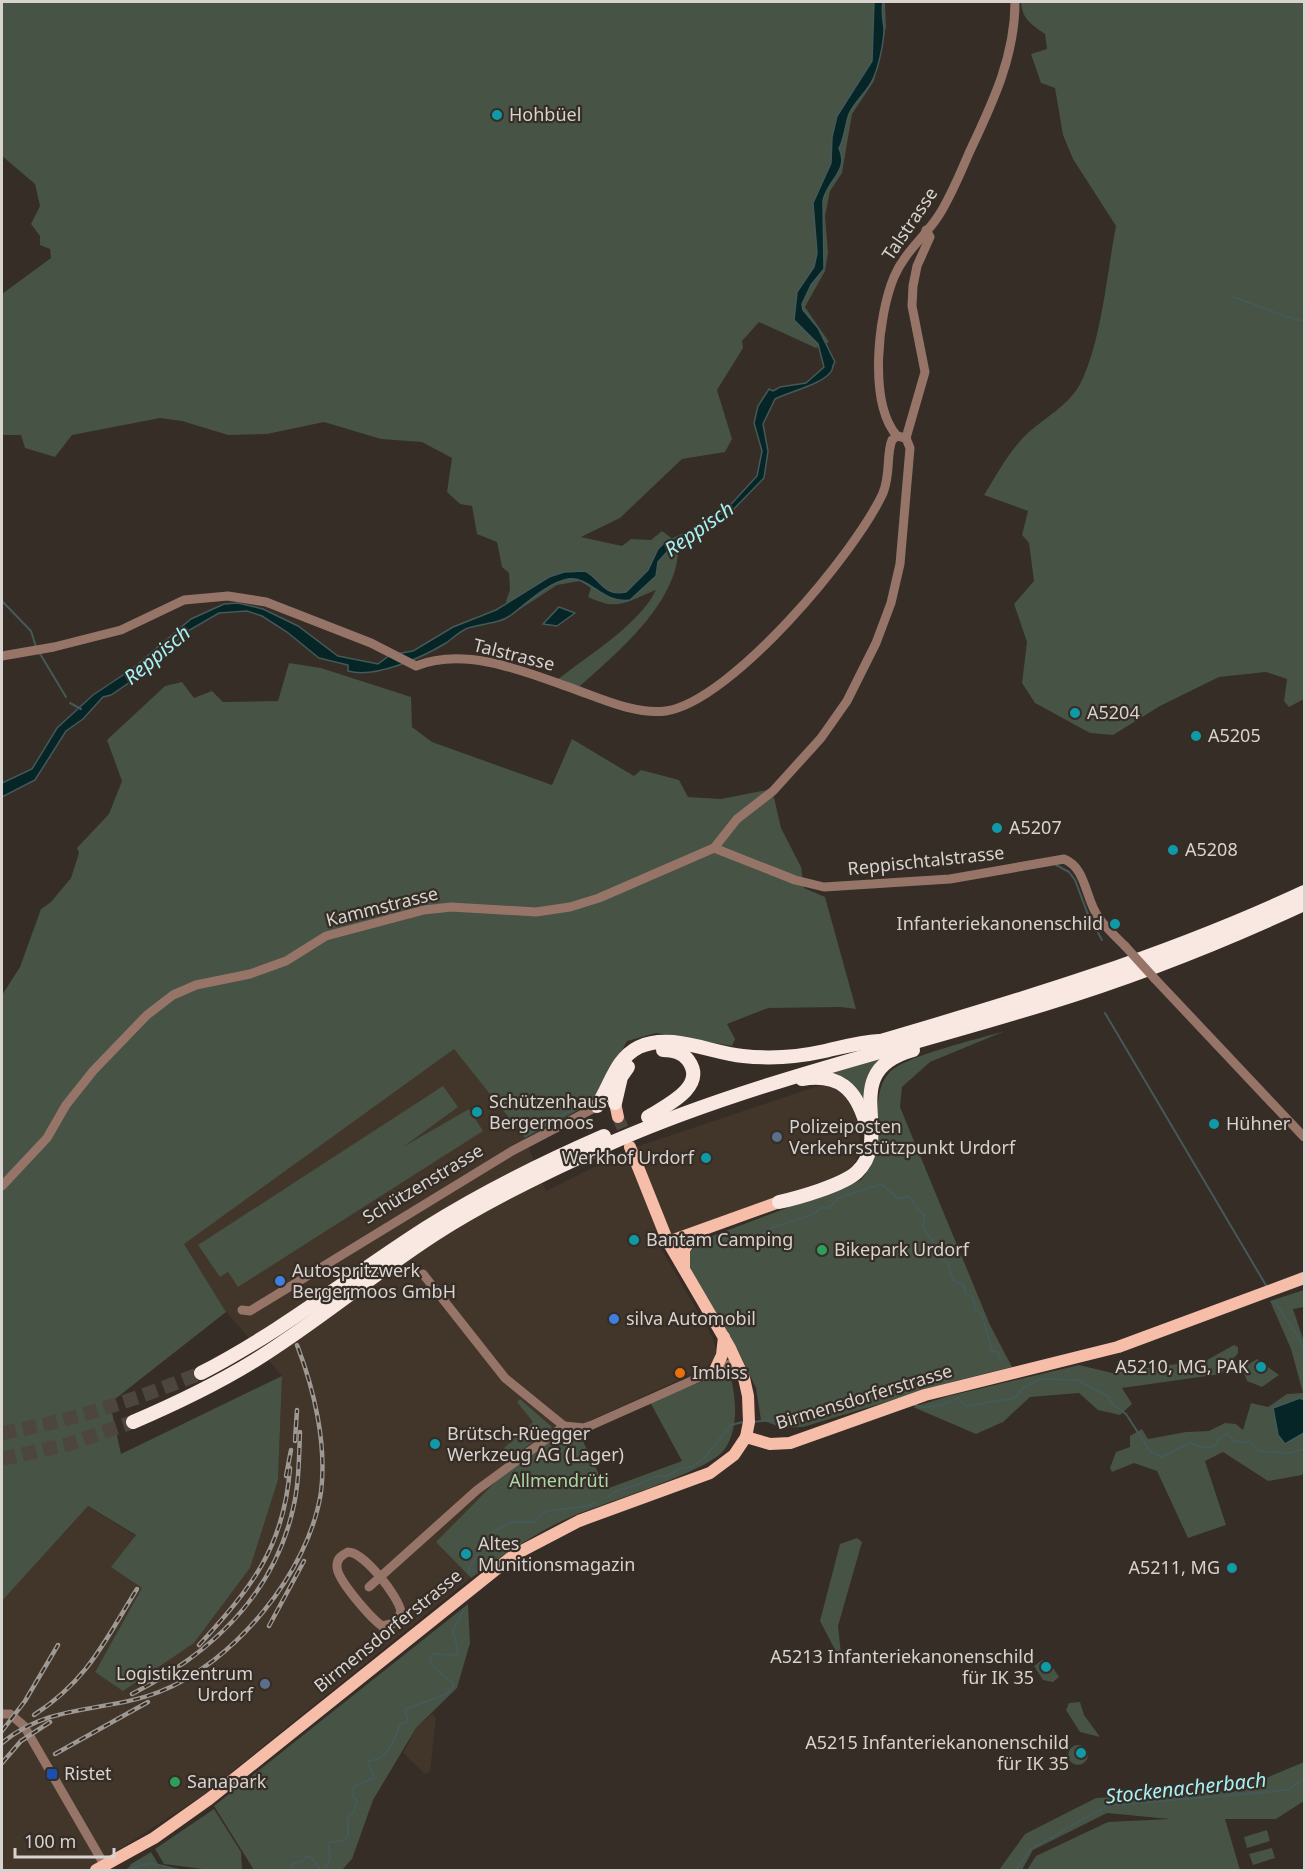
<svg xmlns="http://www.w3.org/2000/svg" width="1306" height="1872" font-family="'Noto Sans',sans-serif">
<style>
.built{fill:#42352a}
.green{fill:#465345}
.water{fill:#062527;stroke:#455959;stroke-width:1.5}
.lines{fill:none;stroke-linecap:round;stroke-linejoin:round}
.stream{stroke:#455959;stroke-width:2}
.major-tunnel{stroke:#4d463f;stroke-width:12;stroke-dasharray:12 6;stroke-linecap:butt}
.highway-tunnel{stroke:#4d463f;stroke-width:14;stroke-dasharray:14 7;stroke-linecap:butt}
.minor{stroke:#977468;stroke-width:9}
.major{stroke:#f6bda9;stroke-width:12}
.highway{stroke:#f9e7e1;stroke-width:14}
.rail-casing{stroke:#9f9994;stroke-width:4.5}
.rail{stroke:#352d26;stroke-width:2;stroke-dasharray:7;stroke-linecap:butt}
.minor-bridge{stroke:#977468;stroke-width:9}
.culture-dot{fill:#0f9aa8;stroke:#352d26;stroke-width:2}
.service-dot{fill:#5c6f8a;stroke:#352d26;stroke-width:2}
.leisure-dot{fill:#2e9e5b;stroke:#352d26;stroke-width:2}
.shop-dot{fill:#3f7fe0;stroke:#352d26;stroke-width:2}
.food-dot{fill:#e8710a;stroke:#352d26;stroke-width:2}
.transit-dot{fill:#1a4fb4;stroke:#352d26;stroke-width:2}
.labels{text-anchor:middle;stroke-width:4.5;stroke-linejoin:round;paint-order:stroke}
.poi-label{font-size:18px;fill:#d8d3cf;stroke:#352d26;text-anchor:start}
.street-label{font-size:18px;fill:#d8d3cf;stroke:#352d26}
.park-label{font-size:18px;fill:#add7ab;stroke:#352d26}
.water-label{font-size:20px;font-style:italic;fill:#a5f1f5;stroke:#352d26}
</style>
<rect width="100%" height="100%" fill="#352d26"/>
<g class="built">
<path d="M454,1048L525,1138L546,1191L630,1149L818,1086H829L847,1096L855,1114L860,1136L859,1153L854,1165L842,1174L658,1243L712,1336L716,1349L715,1359L705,1368L563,1433L509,1468L437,1542L471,1578L202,1796L115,1852L101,1870H2V1601L87,1506L136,1536L143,1588L95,1671L194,1643L250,1568L278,1480L282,1376L226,1312L183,1244Z"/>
<path d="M432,1714L436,1718L430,1772L425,1774L403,1753L416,1728Z"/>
</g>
<g class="green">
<path d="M2,2H885L886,27L874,81L852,114L842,173L830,191L825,216L828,253L825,271L805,307L829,342L816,348L759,322L742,341L743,348L717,390L732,439L725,452L682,459L620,518L581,537L622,546L631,539L651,540L662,531L678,543C682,600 617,653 578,688L557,680C587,656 639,625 656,590C627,601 619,612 588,597L591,588L580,581L557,585L511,615L506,601L510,590L509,573L502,567L497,542L477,534L472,506L460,504L447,492L452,458L422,442L381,439L324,422L267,434L228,435L182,421L160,418L72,435L55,457L25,448L21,435H3L2,442V294L51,258L50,249L40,245V236L31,224L40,206L35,184L2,156Z"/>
<path d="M1021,2H1304V699L1289,707L1284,701L1287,679L1266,672L1219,677L1160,706L1113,735L1090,733L1035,703L1022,683L1027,642L1014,604L1034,581L1029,543L1022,535L1028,511L984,495C997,474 1010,449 1029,432C1045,418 1068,405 1079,386C1101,346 1107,272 1116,226L1073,159L1063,135L1055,88L1041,83L1031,54L1047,49L1045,34C1032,25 1022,19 1021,2Z"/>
<path d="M289,663L321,668L411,697L412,727L432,742L552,785L572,739L634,776L641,770L679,780L688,797L721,799L772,789L781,828L801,867L804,888L825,897L856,1009L841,1007L768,1008L727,1024L735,1039L732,1046L656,1033L627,1041L599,1093L584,1107L525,1138L454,1049L184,1244L226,1312L110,1403L121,1454L282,1376L278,1480L250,1568L194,1643L123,1691L95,1672L142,1588L111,1567L136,1535L88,1506L2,1601V995L20,967L41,909L51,902L71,878L79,853L77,848L109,814L122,781L107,740L165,686L182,682L194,698L212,691L223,702L278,701Z"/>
<path d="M1005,1031L930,1062L902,1087L900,1107L990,1325L1012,1367L956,1381L803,1427L783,1428L761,1420L756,1388L738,1350L688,1270L686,1257L697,1244L707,1238L861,1180C884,1150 876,1146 877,1112C878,1099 880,1082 889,1073C901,1057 982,1038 1005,1031Z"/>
<path d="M881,1057L866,1087L863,1106L826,1072Z"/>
<path d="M443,1086L458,1107L403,1147L469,1109L483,1131L238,1287L228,1272L220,1277L198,1245Z"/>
<path d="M1304,1290V1307L1293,1309L1304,1342V1471L1302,1475L1268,1481L1223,1452L1205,1461L1226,1525L1188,1538L1157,1471L1134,1463L1112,1472L1110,1468L1116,1452L1130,1447V1436L1142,1429L1148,1439L1186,1432L1209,1431L1225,1423L1236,1424L1243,1430L1251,1403L1268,1407L1287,1394L1303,1393L1291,1349L1270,1301Z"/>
<path d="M1234,1345L1238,1347V1353L1221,1374L1122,1388L1132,1404L1120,1415L1098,1410L1079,1393L1030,1397L1003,1422L976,1434L913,1407L949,1396L1079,1365L1112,1373L1184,1363L1198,1365Z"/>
<path d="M1257,1359L1279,1375L1262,1387L1247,1381L1244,1373L1249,1364Z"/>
<path d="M729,1371C736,1394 740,1429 724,1450C708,1472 603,1503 573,1516C536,1532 503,1555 471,1578L436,1542L509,1468L563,1433L580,1435L606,1489L682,1461L650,1402Z"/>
<path d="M520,1399L552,1427L512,1458L504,1448L533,1422L517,1402Z"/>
<path d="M857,1538L862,1542L838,1626L842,1663L820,1621L840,1544Z"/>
<path d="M468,1604L470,1643L457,1688L416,1728L373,1800L352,1859L342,1870H254L214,1806Z"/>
<path d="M1042,1660L1049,1662L1059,1677L1053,1682L1043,1680L1034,1666Z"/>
<path d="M1080,1702L1084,1715L1100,1737L1080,1732L1066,1710L1069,1703Z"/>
<circle cx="1078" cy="1755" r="10"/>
<path d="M1304,1762V1801L1276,1819H1225L1240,1870H1027L1036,1856L1108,1822L1170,1819L1107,1813L1033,1850L1022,1870H999L1025,1834L1096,1798L1205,1791L1233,1792Z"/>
<path d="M214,1809L241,1852L242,1870H210L164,1864L155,1849Z"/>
<path d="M1267,1830L1270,1841L1247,1848L1244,1837Z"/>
<path d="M1272,1848L1275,1858L1253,1865L1249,1854Z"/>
<path d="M151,1852L160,1867L193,1870H127L131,1864Z"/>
</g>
<g class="water">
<path d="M874,2H883C881,12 883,19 884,28C884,42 879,66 873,79C867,92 855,101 849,114C845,125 844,141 839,148C850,171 826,181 823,201L824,269L811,285L802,304L803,310L818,328L835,362C833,364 833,367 832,370C825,384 788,392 775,399L763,424L768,451L764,478L727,516L672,546L658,562L656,576L630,600C602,604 590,576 568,579C547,583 526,604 511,615C499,624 483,623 468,628C460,631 453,638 446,643C423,657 375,679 348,671V665L319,658L287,632L262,616L247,611L219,613L186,632L136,678L111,695L103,697L83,719L66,731L35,780L2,797V783L32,769L57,728L93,695L132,669L191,619L224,604L238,603L263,609L298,626L338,656L378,664L390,655L413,651L453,627L496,610L549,577L564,572L585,571C600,578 603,597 626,592L648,570L658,549L664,543L692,530L708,518L723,513L757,476L762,451L754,423L758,406L769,389L773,391L780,387L806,383L824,367L818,344L794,320L797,292L814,267L817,253L813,203L831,163L832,137L837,116L872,61Z"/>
<path d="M559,607L575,613L557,626L543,624Z"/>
<path d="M1300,1398L1304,1400V1433L1285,1444L1278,1435L1273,1408Z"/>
</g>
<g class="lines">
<g class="stream">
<path d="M1232,297C1257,303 1279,317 1304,321"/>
<path d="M2,601L31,631L36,647"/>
<path d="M39,652L66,697"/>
<path d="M70,703L81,709"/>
<path d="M1056,865L1069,872L1075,880L1087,912L1102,940"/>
<path d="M1105,1013L1267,1287"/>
<path d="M527,1134L579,1106"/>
<path d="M713,1243L730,1237L753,1239L774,1227L814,1214L820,1208H829L838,1198L882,1184L898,1199L909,1196L919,1211L924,1214L923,1228L941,1253L940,1258L948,1263L953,1280L964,1286L965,1292L973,1298L975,1309L982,1314L992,1351L998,1352L1001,1361"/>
<path d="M1274,1301L1298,1336L1304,1352"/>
<path d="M915,1405C926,1410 948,1404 958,1398L966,1406L1015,1398L1022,1389L1039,1379L1077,1380L1108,1396L1112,1404L1126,1414L1150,1451L1162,1457L1189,1443L1206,1448L1215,1446L1219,1438L1228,1433L1234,1441L1250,1442L1258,1451L1290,1453L1304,1449"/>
<path d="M752,1422L783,1419L795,1420L810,1408H820L835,1400L858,1397L872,1398L903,1390L908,1394"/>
<path d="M608,1497L619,1490L637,1485L657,1476H667L681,1468L692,1467L705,1457L731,1425L743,1422"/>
<path d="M469,1572L470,1566L494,1531L511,1522H534C548,1501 574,1514 595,1503"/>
<path d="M128,1869L150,1863L179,1870"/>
<path d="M293,1870L292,1864L303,1861L306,1856L313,1859L320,1870"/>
<path d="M323,1870C333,1863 330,1853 328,1843L345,1840L348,1836V1819L354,1811L357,1800L353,1797L354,1786L374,1778L368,1761C387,1761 394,1740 400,1724L408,1722L405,1709L447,1694L453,1687V1682C444,1678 437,1669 430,1663L433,1654L456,1655L458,1652L453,1631L463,1611"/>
<path d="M1016,1870L1031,1849L1106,1806L1288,1790L1304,1779"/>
</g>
<path class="major-tunnel" d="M618,1117L630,1146"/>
<g class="highway-tunnel">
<path d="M2,1433C72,1421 135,1400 201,1373"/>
<path d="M2,1459L69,1444L133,1422"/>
</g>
<g class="minor">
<path d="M897,436C868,403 878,315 894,277C905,251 925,237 939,215C951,196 960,174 969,153C992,104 1015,57 1015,2"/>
<path d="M906,438L925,372L912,306L913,286L917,266L930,237L926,230"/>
<path d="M2,656L54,647L121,630L184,600L228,596L266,602L371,643L416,666C466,646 526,672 574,689C602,699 636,715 666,711C732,701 856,552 883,493C891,473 886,455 892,440L897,436L906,438"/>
<path d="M714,848L795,880L824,887L950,879L1064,859C1087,868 1085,900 1099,918C1106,928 1116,937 1125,946"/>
<path d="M1155,979L1304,1137"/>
<path d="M2,1186L47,1138L66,1105L93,1071L147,1015L173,995L196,985L250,974L286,961L326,936L424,910L451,907L536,912L570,907L599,898L714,848L737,819L773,791L821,738L847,701L876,643L891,603L900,564L910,448L906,438"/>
<path d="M423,1274L505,1378L564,1426"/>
<path d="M242,1310L250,1311L512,1151L600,1105"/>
<path d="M348,1552C364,1552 399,1597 401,1612L395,1623L382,1626C371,1618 336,1579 337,1566C337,1558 342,1555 348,1552Z"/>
<path d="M369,1587L477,1490L564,1426L584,1428L592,1425L736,1361"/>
<path d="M2,1714H10L24,1726L105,1866"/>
</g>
<g class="major">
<path d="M615,1103L618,1117"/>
<path d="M668,1242L779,1202"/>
<path d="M684,1269V1250L695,1233"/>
<path d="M715,1370L722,1355L724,1337"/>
<path d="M746,1437L770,1444L790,1443L925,1395L1118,1347L1304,1278"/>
<path d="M96,1870L154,1838L209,1799L514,1555L579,1521L710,1473L734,1455L746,1437L749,1422L748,1396L744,1378L730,1348L668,1242L630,1147"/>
</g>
<g class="highway">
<path d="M874,1043C1021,1000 1165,957 1304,892"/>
<path d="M802,1079C839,1073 856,1089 866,1124"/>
<path d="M615,1103L621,1077L628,1067"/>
<path d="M597,1106C611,1085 615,1059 639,1047C671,1032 710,1053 743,1056C770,1059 798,1057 825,1051C843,1047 860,1042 879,1041"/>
<path d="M648,1117C665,1106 708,1087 688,1060C682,1052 672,1050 663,1050"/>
<path d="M779,1202C798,1198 843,1185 857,1172C896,1135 835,1072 913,1050"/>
<path d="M201,1373C281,1332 351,1276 426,1228C483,1192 542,1163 604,1136"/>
<path d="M133,1422C175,1404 215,1385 254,1361C317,1322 373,1274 435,1234C491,1198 552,1169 613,1142C753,1081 900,1049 1045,1004C1134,977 1220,943 1304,904"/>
</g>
<defs>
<g id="rail">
<path d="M295,1441L297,1410"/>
<path d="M286,1476L291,1450"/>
<path d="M269,1626L304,1561"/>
<path d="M199,1645C251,1588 284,1548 290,1468"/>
<path d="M132,1694C210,1654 273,1597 293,1509C299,1484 299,1457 300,1432"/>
<path d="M34,1715C88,1680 104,1642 137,1589"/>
<path d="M2,1731L25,1701L58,1645"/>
<path d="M2,1743C50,1703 104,1713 159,1692C234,1663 309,1572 321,1492C327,1444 314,1389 297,1345"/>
<path d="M55,1754L148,1702"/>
<path d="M2,1763L21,1741L50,1722"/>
</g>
</defs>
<use href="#rail" class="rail-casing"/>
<use href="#rail" class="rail"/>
<path class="minor-bridge" d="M1125,946L1155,979"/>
</g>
<g class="culture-dot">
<circle cx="497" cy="115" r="6"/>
<circle cx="1075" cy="713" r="6"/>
<circle cx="1196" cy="736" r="6"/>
<circle cx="997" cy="828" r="6"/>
<circle cx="1173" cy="850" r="6"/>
<circle cx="1115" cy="924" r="6"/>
<circle cx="477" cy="1112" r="6"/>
<circle cx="1214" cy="1124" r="6"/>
<circle cx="706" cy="1158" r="6"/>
<circle cx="634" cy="1240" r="6"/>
<circle cx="1261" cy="1367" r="6"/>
<circle cx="435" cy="1444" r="6"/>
<circle cx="466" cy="1554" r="6"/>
<circle cx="1232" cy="1568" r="6"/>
<circle cx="1046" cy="1667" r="6"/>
<circle cx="1081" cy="1753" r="6"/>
</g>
<g class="service-dot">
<circle cx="777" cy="1137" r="6"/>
<circle cx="265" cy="1684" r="6"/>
</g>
<g class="leisure-dot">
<circle cx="822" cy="1250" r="6"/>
<circle cx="175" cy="1782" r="6"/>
</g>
<g class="shop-dot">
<circle cx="280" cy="1281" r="6"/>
<circle cx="614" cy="1319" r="6"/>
</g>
<circle class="food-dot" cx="680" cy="1373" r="6"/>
<rect class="transit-dot" x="46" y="1768" width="12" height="12" rx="3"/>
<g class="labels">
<g class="poi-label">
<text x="509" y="121">Hohbüel</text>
<text x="1087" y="719">A5204</text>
<text x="1208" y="742">A5205</text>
<text x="1009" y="834">A5207</text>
<text x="1185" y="856">A5208</text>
<text x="1103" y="930" text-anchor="end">Infanteriekanonenschild</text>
<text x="489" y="1108">Schützenhaus<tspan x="489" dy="21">Bergermoos</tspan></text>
<text x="1226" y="1130">Hühner</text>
<text x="789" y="1133">Polizeiposten<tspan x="789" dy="21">Verkehrsstützpunkt Urdorf</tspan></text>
<text x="694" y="1164" text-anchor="end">Werkhof Urdorf</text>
<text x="646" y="1246">Bantam Camping</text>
<text x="834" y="1256">Bikepark Urdorf</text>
<text x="292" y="1277">Autospritzwerk<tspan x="292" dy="21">Bergermoos GmbH</tspan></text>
<text x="626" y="1325">silva Automobil</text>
<text x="1249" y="1373" text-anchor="end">A5210, MG, PAK</text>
<text x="692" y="1379">Imbiss</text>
<text x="447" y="1440">Brütsch-Rüegger<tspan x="447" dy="21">Werkzeug AG (Lager)</tspan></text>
<text x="478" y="1550">Altes<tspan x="478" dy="21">Munitionsmagazin</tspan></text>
<text x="1220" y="1574" text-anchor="end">A5211, MG</text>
<text x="1034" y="1663" text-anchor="end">A5213 Infanteriekanonenschild<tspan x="1034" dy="21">für IK 35</tspan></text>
<text x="253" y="1680" text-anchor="end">Logistikzentrum<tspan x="253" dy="21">Urdorf</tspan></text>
<text x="1069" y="1749" text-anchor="end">A5215 Infanteriekanonenschild<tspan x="1069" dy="21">für IK 35</tspan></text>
<text x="64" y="1780">Ristet</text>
<text x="187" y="1788">Sanapark</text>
</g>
<g class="street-label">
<text transform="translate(910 224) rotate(-56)" y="6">Talstrasse</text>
<text transform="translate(514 655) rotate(14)" y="6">Talstrasse</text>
<text transform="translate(926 861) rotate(-6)" y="6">Reppischtalstrasse</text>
<text transform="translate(382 907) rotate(-14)" y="6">Kammstrasse</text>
<text transform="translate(423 1184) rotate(-31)" y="6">Schützenstrasse</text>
<text transform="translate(864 1397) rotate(-17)" y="6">Birmensdorferstrasse</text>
<text transform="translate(388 1631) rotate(-39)" y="6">Birmensdorferstrasse</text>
</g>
<g class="park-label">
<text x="559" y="1487">Allmendrüti</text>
</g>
<g class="water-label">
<text transform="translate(699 529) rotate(-35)" y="7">Reppisch</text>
<text transform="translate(157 655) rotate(-40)" y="7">Reppisch</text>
<text transform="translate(1186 1788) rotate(-6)" y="7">Stockenacherbach</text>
</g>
</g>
<rect width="1306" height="1872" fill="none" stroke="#d8d3cf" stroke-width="6"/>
<path d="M15 1848v9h99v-9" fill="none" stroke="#d8d3cf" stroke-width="3"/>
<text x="24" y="1848" font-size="18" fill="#d8d3cf" stroke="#352d26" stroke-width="4.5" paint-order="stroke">100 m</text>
</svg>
